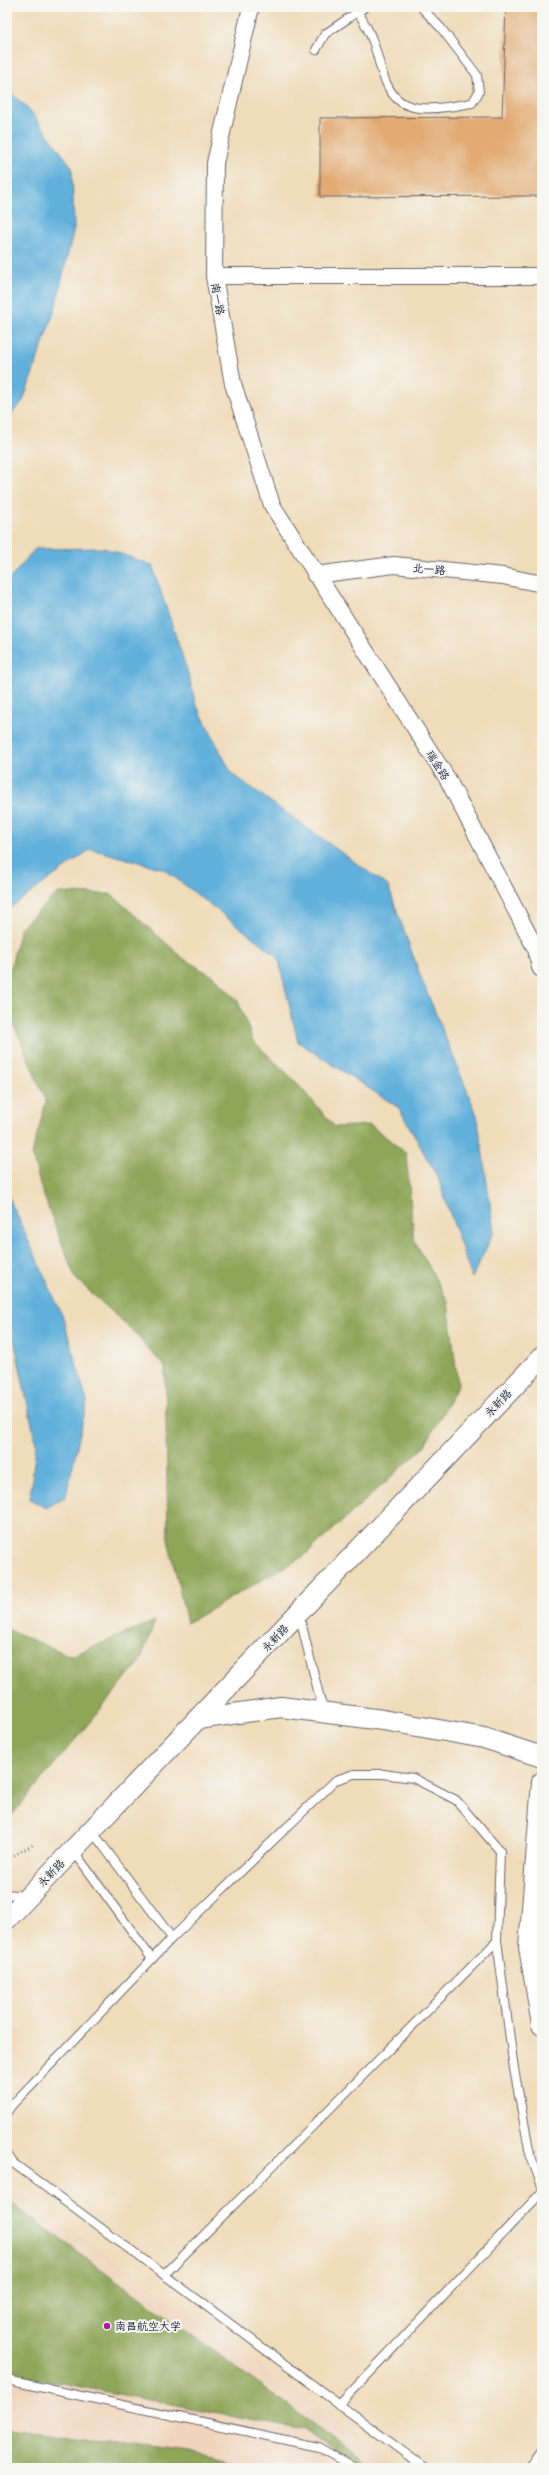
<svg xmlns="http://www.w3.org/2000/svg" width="549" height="2475" font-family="Mali,'LXGW WenKai TC',sans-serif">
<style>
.built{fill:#f0d5bc}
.forest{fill:#8da659;stroke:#58644a}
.water{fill:#61b0db;stroke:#42698b}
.building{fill:#e2aa72}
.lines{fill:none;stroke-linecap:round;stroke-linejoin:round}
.service-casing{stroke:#6a6367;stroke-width:10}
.minor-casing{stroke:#6a6367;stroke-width:18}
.tertiary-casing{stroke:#6a6367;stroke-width:22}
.path{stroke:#6a6367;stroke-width:2.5;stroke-dasharray:1 3;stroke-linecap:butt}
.service{stroke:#fff;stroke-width:8}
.minor{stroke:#fff;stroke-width:16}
.tertiary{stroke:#fff;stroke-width:20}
.poi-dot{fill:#b5179e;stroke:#f6f6f2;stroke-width:1.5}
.labels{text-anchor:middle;stroke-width:4;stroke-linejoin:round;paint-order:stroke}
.street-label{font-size:11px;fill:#22223b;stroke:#f6f6f2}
.poi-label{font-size:11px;fill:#22223b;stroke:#f6f6f2;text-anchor:start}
</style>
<rect width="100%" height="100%" fill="#f6f6f2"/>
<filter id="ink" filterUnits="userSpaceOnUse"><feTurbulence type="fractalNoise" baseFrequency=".025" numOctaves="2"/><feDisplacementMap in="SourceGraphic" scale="8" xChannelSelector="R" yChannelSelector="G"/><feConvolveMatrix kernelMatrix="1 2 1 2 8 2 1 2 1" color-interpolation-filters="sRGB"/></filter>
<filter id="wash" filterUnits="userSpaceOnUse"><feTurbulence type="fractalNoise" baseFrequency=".012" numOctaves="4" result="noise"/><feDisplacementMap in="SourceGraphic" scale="16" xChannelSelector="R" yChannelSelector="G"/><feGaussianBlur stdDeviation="0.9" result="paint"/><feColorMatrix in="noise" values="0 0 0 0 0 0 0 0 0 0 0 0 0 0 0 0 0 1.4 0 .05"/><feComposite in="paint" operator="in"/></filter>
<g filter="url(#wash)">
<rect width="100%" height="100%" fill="#efdcb9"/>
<path class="built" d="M7,2183L406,2468H7Z"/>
<g class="forest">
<path d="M58,893L111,894L184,959L216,978L238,1001L253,1041L294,1080L335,1127L371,1125L406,1153L414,1240L448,1301L458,1385L424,1447L304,1556L187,1623L168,1540L165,1367L133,1331L75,1278L42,1191L32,1154L46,1101L7,1008V984L20,928Z"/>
<path d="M155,1621L140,1662L7,1821V1629L71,1656Z"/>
<path d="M7,2200L373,2468H356L303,2429L7,2373Z"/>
<path d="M7,2430L190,2452L250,2468H7Z"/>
</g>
<g class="water">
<path d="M7,90L28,108L72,167L74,228L55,309L23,401L7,419V267L9,261L10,220L7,211Z"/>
<path d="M104,548L152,565L187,670L196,704L232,774L388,886L420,975L477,1115L494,1231L472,1278L438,1178L399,1108L298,1042L278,957L164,869L91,849L7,910V582L35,549Z"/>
<path d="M7,1193L63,1317L87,1402L66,1496L46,1508L30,1499L36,1444L7,1306Z"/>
</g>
<g id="blocks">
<path class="building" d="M506,7H542V196L320,197V118L502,117Z"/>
</g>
</g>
<g filter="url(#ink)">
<use href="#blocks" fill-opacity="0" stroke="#6a6367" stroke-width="1"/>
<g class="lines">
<defs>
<g id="service">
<path d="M355,7C361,17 368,28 372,39C380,59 382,89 401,102C419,114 452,106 472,103L479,92L477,75L441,28L421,7"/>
<path d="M316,50L325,34L365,7"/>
<path d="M299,1614L323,1711"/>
<path d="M92,1831L172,1938L336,1780L354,1774H383L413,1778L456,1800L500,1851L497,1941L514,2069L530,2154L542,2186"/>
<path d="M7,1894L26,1896"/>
<path d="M152,1959L172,1938"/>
<path d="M7,2112L11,2106L152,1959L73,1850"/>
<path d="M7,2154L13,2163L425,2468"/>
<path d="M164,2275L497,1941"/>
<path d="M7,2380L318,2447L355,2468"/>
<path d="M339,2405L542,2192"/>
<path d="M529,2468L542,2450"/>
</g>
<g id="minor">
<path d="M251,7L215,163L214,276L233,384L272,505L447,778L539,955"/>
<path d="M214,276H542"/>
<path d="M315,575L394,565L503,576L542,584"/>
</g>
<g id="tertiary">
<path d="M539,955L542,967"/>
<path d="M198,1719L281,1707L383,1720L484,1738L542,1757"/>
<path d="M542,1782L529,1947L542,2025"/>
<path d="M7,1919L542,1357"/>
</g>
</defs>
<use href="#service" class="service-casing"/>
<use href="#minor" class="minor-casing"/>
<use href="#tertiary" class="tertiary-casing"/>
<path class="path" d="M7,1859L33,1845"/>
<use href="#service" class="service"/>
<use href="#minor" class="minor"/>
<use href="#tertiary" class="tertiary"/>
</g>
</g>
<circle class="poi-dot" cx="107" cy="2326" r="4"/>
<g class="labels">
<g class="street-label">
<text transform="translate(218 299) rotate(80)" y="4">南一路</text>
<text transform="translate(429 569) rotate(5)" y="4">北一路</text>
<text transform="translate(438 765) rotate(58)" y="4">瑞金路</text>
<text transform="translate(498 1403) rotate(-46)" y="4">永新路</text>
<text transform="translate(275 1638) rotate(-47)" y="4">永新路</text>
<text transform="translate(51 1873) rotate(-46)" y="4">永新路</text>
</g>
<g class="poi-label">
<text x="115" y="2330">南昌航空大学</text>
</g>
</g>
<rect width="549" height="2475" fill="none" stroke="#f6f6f2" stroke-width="24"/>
</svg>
